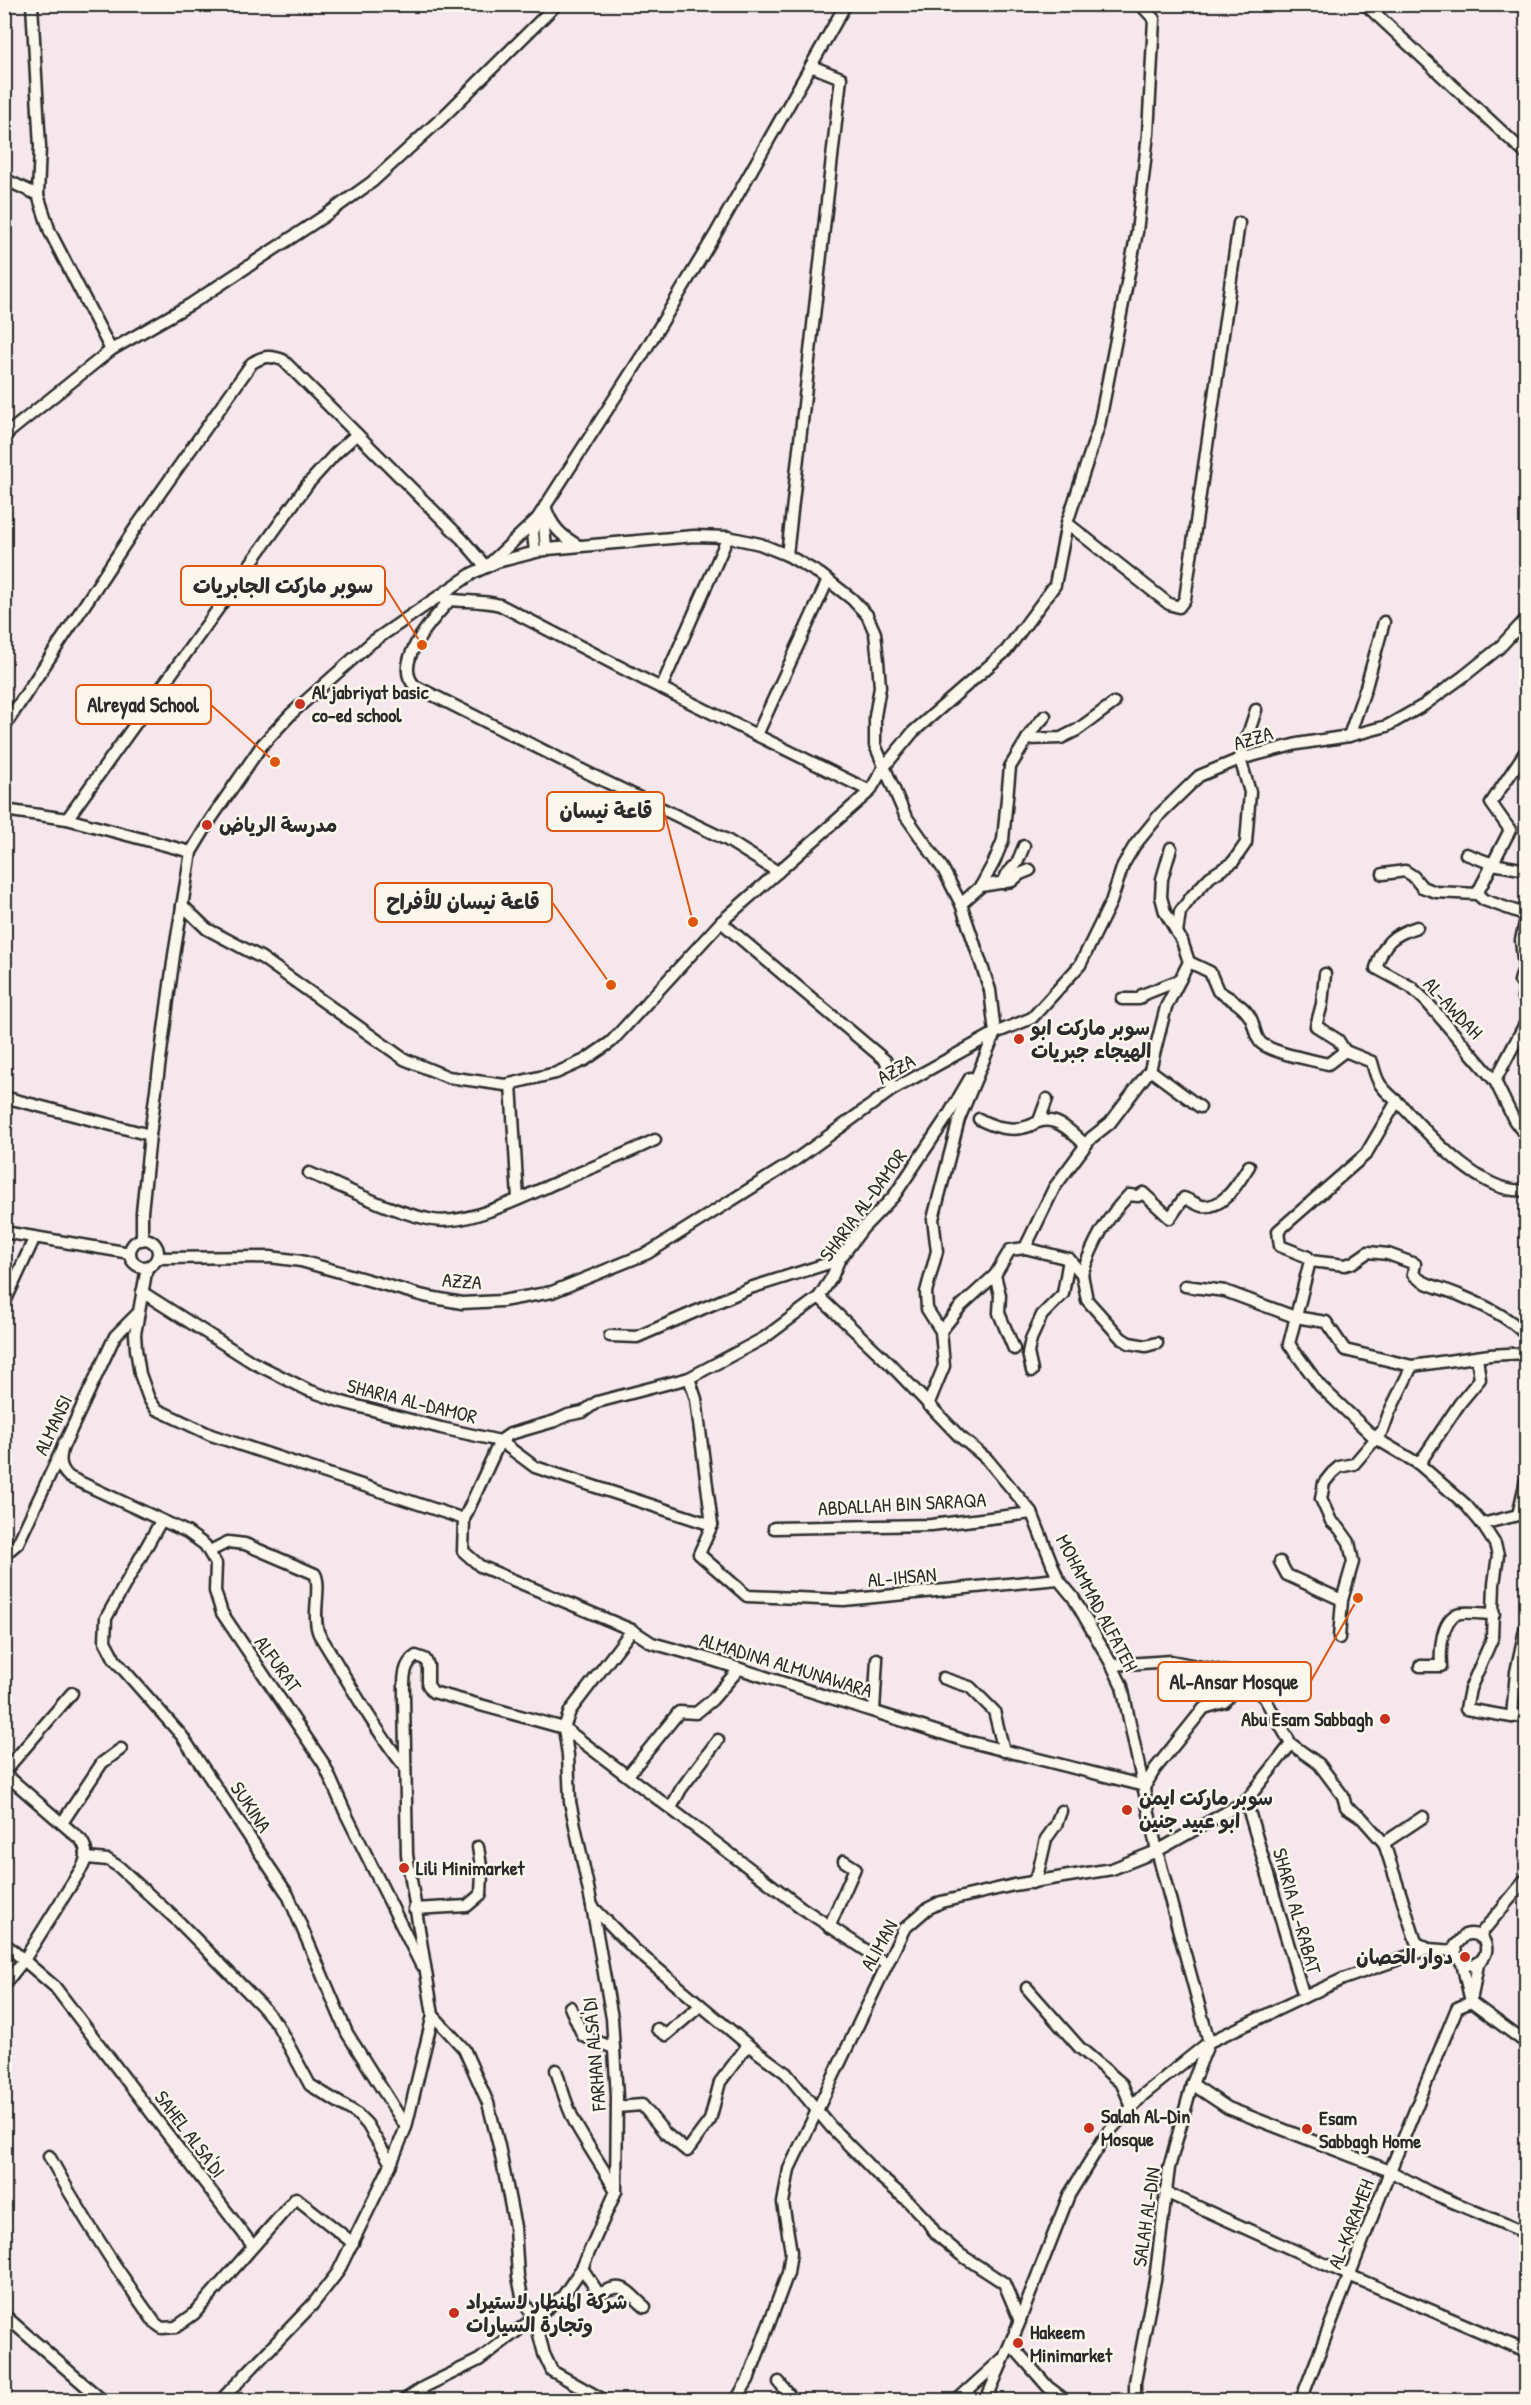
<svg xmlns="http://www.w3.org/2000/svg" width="1531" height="2405" font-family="'Patrick Hand','Playpen Sans Arabic',sans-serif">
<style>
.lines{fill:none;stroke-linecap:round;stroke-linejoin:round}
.minor-casing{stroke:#2b2b2b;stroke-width:15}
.minor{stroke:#fbf7ec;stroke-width:10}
.poi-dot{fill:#c8321e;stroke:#fbf7ec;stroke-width:2}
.labels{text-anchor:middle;stroke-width:5;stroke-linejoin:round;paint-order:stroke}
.poi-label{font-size:20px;font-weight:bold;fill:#2b2b2b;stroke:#fbf7ec;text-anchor:start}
.street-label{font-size:20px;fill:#2b2b2b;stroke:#fbf7ec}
.leader{fill:none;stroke:#df570e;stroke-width:2}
.callout-dot{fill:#df570e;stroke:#fbf7ec;stroke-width:2}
.callout{fill:#fbf7ec;stroke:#df570e;stroke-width:2}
.callout-label{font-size:21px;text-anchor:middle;font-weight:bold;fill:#2b2b2b}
</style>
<rect width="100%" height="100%" fill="#f6e7ec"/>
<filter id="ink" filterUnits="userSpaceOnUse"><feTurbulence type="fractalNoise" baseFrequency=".0167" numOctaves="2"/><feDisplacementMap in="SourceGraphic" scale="12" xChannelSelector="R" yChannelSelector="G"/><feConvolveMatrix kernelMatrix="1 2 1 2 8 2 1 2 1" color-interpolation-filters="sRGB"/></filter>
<g filter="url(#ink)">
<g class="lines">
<defs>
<g id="minor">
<path d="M32,4L40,147L38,195L50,232L111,350"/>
<path d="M1365,4L1526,154"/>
<path d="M4,179L38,195"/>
<path d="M4,436L111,350L191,304L323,217L372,182L443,117L557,4"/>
<path d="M545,506C551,526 561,536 579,546"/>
<path d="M543,511L546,550"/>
<path d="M1067,523L1169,604L1179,607L1185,599L1239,223"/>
<path d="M535,552L533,533L537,519L643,354L716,233L846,4"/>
<path d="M787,555L841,78L811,66"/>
<path d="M443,599C462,602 482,600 500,605L649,682L870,791"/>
<path d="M450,600C434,618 391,663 415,686L590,774L727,840L778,872"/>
<path d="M661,688L728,537"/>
<path d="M4,727L136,527L252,363C263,356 271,355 283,360L462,539L486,567L537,519"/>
<path d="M757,735L828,580"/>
<path d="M1349,736L1366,687L1384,622"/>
<path d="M1027,739L1061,738L1077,730L1114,703"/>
<path d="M4,810L67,819L191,852"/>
<path d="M67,819L307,485L336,453L357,434"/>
<path d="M1466,854L1493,864L1526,870"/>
<path d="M1383,874L1405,871L1413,876L1422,887L1436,892L1477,894L1484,900L1524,914L1526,913"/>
<path d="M1003,883L1007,874L1017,863L1024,846"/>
<path d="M981,886L1012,881L1020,874L1030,870"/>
<path d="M1477,894L1510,830L1491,803L1526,751"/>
<path d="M961,904L981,886L994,862L1003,840L1010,767L1032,731L1045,716"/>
<path d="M182,905L207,929L262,958L404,1059L448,1077L505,1085L556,1073L585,1060L611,1042L721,922L870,791L884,767L913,732L1006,651L1055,585L1067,523L1099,426L1137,232L1148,134L1154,19L1140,4"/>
<path d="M1526,919L1521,940L1524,968L1520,981L1525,988L1523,998L1526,1002"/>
<path d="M721,922L886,1061L892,1090"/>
<path d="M1417,927C1392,935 1384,942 1376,968L1411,987L1426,1001L1495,1081L1514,1120L1526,1136"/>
<path d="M1177,933L1180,912L1192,896L1210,877L1233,862L1246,843L1250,792L1240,759L1256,710"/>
<path d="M1189,962L1210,972L1218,991C1229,998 1243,1005 1250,1017C1255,1025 1254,1036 1261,1043C1275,1054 1309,1059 1328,1064L1345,1051L1372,1062C1374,1070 1376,1078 1380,1084C1386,1093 1396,1100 1403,1107C1430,1136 1483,1196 1526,1190"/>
<path d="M1325,974L1322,1004L1316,1026L1338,1040L1345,1051"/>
<path d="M1122,999H1139L1142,995L1180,980"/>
<path d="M1150,1070L1200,1107"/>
<path d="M1495,1081L1526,1022"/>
<path d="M511,1084L518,1199"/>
<path d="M4,1097L150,1135"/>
<path d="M1397,1101L1366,1154L1278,1231L1280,1246L1308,1257L1310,1261L1289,1344L1320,1386L1375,1438L1419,1464L1466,1505L1482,1524"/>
<path d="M979,1119C993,1127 1013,1132 1029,1126C1036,1123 1042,1119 1051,1121C1064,1123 1076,1137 1086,1145"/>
<path d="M1039,1121L1047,1099"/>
<path d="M309,1173C349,1189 390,1212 433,1220C469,1226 529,1194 562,1180C593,1167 624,1155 655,1140"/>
<path d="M4,1232L130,1253"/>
<circle cx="144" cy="1253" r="14"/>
<path d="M142,1240V1212L150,1135L174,955L191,852L211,819L262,745L292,713L372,642L473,573L497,562L548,549L694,536L728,537L760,544L787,555L820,574L852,599L867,615L875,633L878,661L880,687L875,716V745L905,815L943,869L961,904L990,990L995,1033L959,1119L933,1219L937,1251L926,1292L927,1309L941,1331L944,1366L928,1405"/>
<path d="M1025,1248L1069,1259L1082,1274L1087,1300L1121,1338L1129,1343L1146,1346L1157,1343"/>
<path d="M157,1258L270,1257L301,1261L424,1296L462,1303L502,1301L552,1292L648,1253L791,1163L892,1090L995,1033L1032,1018L1080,965L1111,902L1123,865L1135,845L1161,813L1199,776L1240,759L1297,744L1349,736L1387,726L1424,705L1464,676L1499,648L1526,619"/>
<path d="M1310,1261L1345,1265L1352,1263L1368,1252L1388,1254L1415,1264L1413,1274C1424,1286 1444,1288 1459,1295C1483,1305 1508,1316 1526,1335"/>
<path d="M147,1267L135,1334L136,1349L140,1374L149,1399L156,1409L211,1435L464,1519"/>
<path d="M1082,1274C1093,1243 1106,1218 1129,1195L1138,1196L1143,1193L1170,1218L1184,1198C1190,1200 1197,1205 1202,1206C1225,1209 1239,1181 1249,1166"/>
<path d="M995,1275L1000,1295L999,1313L1014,1349"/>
<path d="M1185,1286L1225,1291L1295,1317L1326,1322L1345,1350L1412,1366L1490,1355L1526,1353"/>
<path d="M142,1292L252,1362L308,1390L342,1402L441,1428L500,1441L510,1434L555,1421L568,1415L583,1412L597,1402L689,1378"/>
<path d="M819,1297L890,1364L959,1436L987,1459L1032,1513L1058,1579L1073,1597L1112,1665L1122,1686L1157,1851L1209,2042L1192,2084L1169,2168L1155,2280L1135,2382V2400"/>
<path d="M4,1304L34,1239"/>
<path d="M941,1331L961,1306L995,1275L1010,1250L1025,1248L1054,1188L1091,1138L1110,1123L1150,1070L1166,1007L1189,962L1182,941L1165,912L1161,897L1162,879L1171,848"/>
<path d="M610,1336L637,1337L750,1288L839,1260"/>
<path d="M1032,1371L1028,1353L1031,1339L1042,1315L1063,1294L1069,1259"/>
<path d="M500,1441L464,1519L463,1551L480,1566L632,1630L652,1643L709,1659L963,1740L1145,1786L1155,1769L1204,1708L1224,1702L1243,1680"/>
<path d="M500,1441L535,1467L712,1525"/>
<path d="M64,1442C60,1456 57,1466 69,1477L187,1532L205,1545L216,1564L215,1591L222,1613L324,1764L346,1814L421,1965"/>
<path d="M1419,1464L1460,1403L1480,1379L1477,1358"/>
<path d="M1526,1480L1518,1515L1482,1524L1495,1544L1498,1555L1494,1584L1492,1639L1470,1689L1466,1709L1512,1717L1526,1715"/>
<path d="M161,1521L106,1618L105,1641L115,1660L182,1736L288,1895L347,2033L406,2127"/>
<path d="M712,1525L696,1399L689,1378L764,1338L819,1297L832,1277L839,1260L863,1228L894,1196L949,1114L970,1078"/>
<path d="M712,1525L699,1554L747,1596L844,1600L1058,1579"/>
<path d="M774,1528L931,1525L1032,1513"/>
<path d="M210,1551L228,1542L245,1544L315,1574C322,1586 311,1616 319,1634C347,1679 372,1726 405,1767"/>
<path d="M4,1555L18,1543L115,1336L138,1313"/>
<path d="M1280,1562L1287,1575L1342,1600"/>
<path d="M1339,1638L1342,1600L1353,1562L1349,1542L1339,1528L1331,1521L1321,1499L1324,1483L1332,1473L1339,1467L1354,1464L1383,1430L1389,1413L1412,1366"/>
<path d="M1420,1666H1441C1440,1651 1441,1621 1457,1614C1462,1611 1486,1614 1494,1614"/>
<path d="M943,1678L970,1687L994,1711L1004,1751"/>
<path d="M874,1711L877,1659"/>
<path d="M1512,1717L1516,1672L1526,1625"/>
<path d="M1291,1744L1319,1764L1343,1796L1346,1807L1361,1817L1384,1843L1416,1942L1428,1949"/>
<path d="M4,1772L72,1693"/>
<path d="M4,1773L81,1840C87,1848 88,1856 83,1866L24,1960L4,1985"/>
<path d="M628,1775L679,1712L696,1713L712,1700L739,1669"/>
<path d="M1246,1801L1304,1997"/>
<path d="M671,1808L681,1789L718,1740"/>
<path d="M62,1823L102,1763L121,1749"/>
<path d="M1384,1843L1423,1817"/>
<path d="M87,1858L108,1860L119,1867L180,1923L261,2005L277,2024L310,2085L356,2113L367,2124L391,2164"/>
<path d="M1032,1883L1038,1873L1046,1839L1056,1825L1061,1811"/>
<path d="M592,1906L634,1949L748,2045L786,2073L831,2127L878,2175L909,2202L927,2221L936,2234L961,2255L1004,2283L1020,2321L1012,2340L1014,2348L1048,2387L1065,2400"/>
<path d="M414,1909L467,1906L481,1894L482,1872L478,1847"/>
<path d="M829,1927L855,1868L844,1861"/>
<path d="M1479,1936L1526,1879"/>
<path d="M4,1943L55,1987L253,2246"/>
<path d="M1462,1963L1474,1965C1495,1956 1487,1929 1465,1935L1455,1946L1456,1955L1462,1963L1471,2002"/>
<path d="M1027,1988L1079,2047L1122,2084L1132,2107"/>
<path d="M1472,1996L1478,1964"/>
<path d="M1471,2002L1526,2043"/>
<path d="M570,2007L583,2036L614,2048"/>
<path d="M657,2029L666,2035L700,2006"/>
<path d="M556,2070C563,2092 569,2115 582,2135C593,2154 605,2171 616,2191"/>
<path d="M1192,2084L1228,2108L1390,2171L1429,2192L1526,2233"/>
<path d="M617,2107L642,2105L665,2133L687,2151L710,2120L720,2082L748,2045"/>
<path d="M49,2156C81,2215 116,2269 155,2323L162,2328L176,2327L194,2314L296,2198L353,2243"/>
<path d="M1165,2192L1351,2276L1526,2351"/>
<path d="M582,2268L597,2291L601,2293C627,2280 628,2294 645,2307"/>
<path d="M4,2315L102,2400"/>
<path d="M1019,2322L1069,2195L1106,2135L1143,2095L1209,2042L1304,1997L1343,1979L1428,1949L1455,1951"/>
<path d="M779,2382L793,2400"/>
<path d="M221,2400L313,2304L338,2272L391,2164L406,2127L433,2015"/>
<path d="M404,2400L424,2387L479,2360L563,2296L582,2268L616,2191L617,2097L612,2018L592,1906L570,1802L568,1755L564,1728L570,1711L632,1630"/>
<path d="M604,2400L552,2371L544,2354L535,2319L523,2301L518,2277L515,2227L499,2146L488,2103L464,2049L433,2015L407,1855L404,1697C404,1682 402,1665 416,1656L425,1659L428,1665V1685L433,1692L564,1728L802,1908L887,1964"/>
<path d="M736,2400L748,2380L788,2273L791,2252L783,2203L789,2169L904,1929L927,1909L941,1902L1014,1885L1112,1869L1157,1851L1246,1801L1291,1744L1264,1697L1233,1673L1171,1661L1112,1665"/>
<path d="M957,2400L1001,2360"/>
<path d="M986,2400L1013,2337"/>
<path d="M1301,2400L1390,2171L1457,2008L1471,2002"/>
</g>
</defs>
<use href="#minor" class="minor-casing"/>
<use href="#minor" class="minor"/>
</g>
</g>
<g class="poi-dot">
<circle cx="300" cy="704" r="6"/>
<circle cx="207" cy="825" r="6"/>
<circle cx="1019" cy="1039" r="6"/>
<circle cx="1385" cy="1719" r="6"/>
<circle cx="1127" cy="1810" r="6"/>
<circle cx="404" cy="1868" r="6"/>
<circle cx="1465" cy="1957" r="6"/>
<circle cx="1089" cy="2128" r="6"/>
<circle cx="1307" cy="2129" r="6"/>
<circle cx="454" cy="2313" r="6"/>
<circle cx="1018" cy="2343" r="6"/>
</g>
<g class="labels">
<g class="poi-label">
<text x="312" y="699">Al jabriyat basic<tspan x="312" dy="23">co-ed school</tspan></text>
<text x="219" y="832">مدرسة الرياض</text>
<text x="1031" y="1035">سوبر ماركت ابو<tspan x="1031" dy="23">الهيجاء جبريات</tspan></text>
<text x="1373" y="1726" text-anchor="end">Abu Esam Sabbagh</text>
<text x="1139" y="1805">سوبر ماركت ايمن<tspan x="1139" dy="23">ابو عبيد جنين</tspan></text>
<text x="416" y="1875">Lili Minimarket</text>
<text x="1453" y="1964" text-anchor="end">دوار الحصان</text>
<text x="1101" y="2123">Salah Al-Din<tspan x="1101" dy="23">Mosque</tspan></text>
<text x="1319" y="2125">Esam<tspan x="1319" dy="23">Sabbagh Home</tspan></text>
<text x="466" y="2309">شركة المنطار لاستيراد<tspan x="466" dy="23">وتجارة السيارات</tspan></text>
<text x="1030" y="2339">Hakeem<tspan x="1030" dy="23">Minimarket</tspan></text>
</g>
<g class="street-label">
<text transform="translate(1253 738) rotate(-17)" y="7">AZZA</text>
<text transform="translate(1453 1008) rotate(47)" y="7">AL-AWDAH</text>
<text transform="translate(896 1069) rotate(-30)" y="7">AZZA</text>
<text transform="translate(863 1205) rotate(-54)" y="7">SHARIA AL-DAMOR</text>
<text transform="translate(462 1281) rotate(4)" y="7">AZZA</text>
<text transform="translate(412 1401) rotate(14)" y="7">SHARIA AL-DAMOR</text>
<text transform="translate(53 1425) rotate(-65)" y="7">ALMANSI</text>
<text transform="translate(902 1504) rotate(-3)" y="7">ABDALLAH BIN SARAQA</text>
<text transform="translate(902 1577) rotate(-5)" y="7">AL-IHSAN</text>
<text transform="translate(1097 1603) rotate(62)" y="7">MOHAMMAD ALFATEH</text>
<text transform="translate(278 1664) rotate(54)" y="7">ALFURAT</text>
<text transform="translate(786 1665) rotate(17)" y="7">ALMADINA ALMUNAWARA</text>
<text transform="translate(251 1807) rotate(56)" y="7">SUKINA</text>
<text transform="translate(1297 1911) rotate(74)" y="7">SHARIA AL-RABAT</text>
<text transform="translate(879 1945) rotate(-61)" y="7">ALIMAN</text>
<text transform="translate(594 2054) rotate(-95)" y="7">FARHAN ALSA'DI</text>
<text transform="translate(190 2134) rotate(53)" y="7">SAHEL ALSA'DI</text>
<text transform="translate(1146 2217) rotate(-82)" y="7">SALAH AL-DIN</text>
<text transform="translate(1351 2224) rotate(-69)" y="7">AL-KARAMEH</text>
</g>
</g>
<path class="leader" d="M422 645L385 586M275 762L211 705M693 922L664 811M611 985L552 902M1358 1598L1311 1681"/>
<g class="callout-dot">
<circle cx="422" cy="645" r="6"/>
<circle cx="275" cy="762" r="6"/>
<circle cx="693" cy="922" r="6"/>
<circle cx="611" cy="985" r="6"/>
<circle cx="1358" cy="1598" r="6"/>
</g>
<g class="callout">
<rect x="181" y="566" width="204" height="39" rx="6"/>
<rect x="76" y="685" width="135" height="39" rx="6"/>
<rect x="547" y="792" width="117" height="39" rx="6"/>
<rect x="375" y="883" width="177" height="39" rx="6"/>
<rect x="1158" y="1662" width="153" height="39" rx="6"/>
</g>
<g class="callout-label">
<text x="283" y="593">سوبر ماركت الجابريات</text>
<text x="143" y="712">Alreyad School</text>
<text x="606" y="818">قاعة نيسان</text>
<text x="463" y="909">قاعة نيسان للأفراح</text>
<text x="1234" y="1689">Al-Ansar Mosque</text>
</g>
<rect width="1531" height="2405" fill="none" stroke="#fbf7ec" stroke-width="24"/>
<rect x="12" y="12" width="1507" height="2381" fill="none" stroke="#2b2b2b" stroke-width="2" filter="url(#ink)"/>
</svg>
